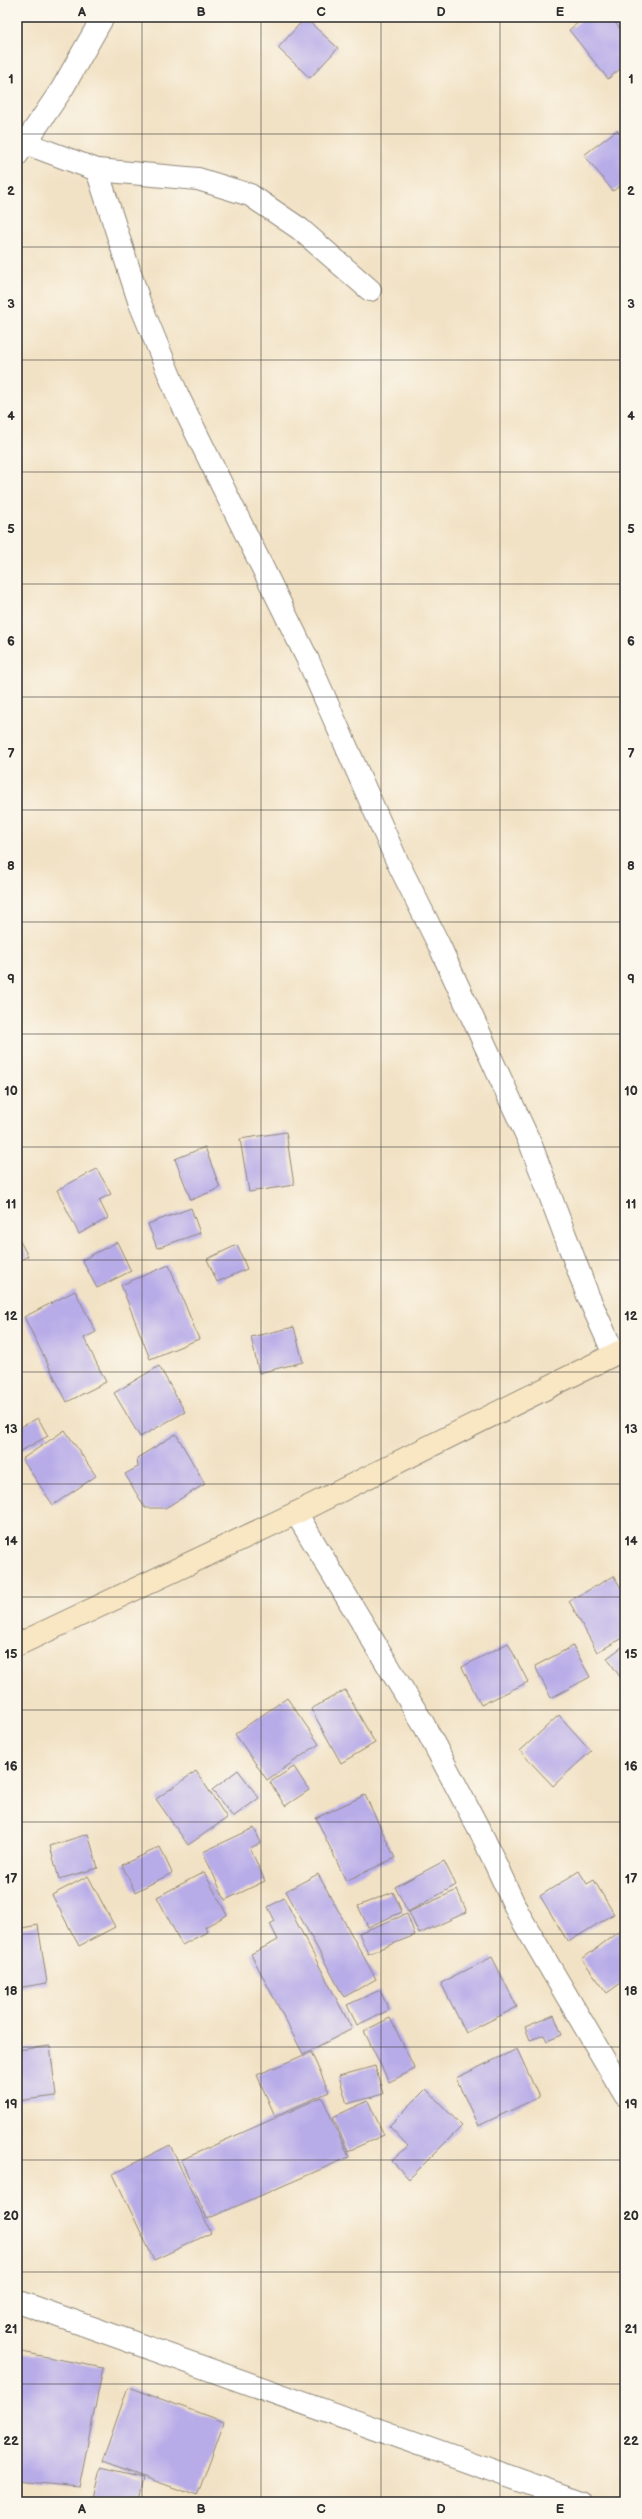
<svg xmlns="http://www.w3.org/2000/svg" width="642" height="2519" font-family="'Balsamiq Sans',sans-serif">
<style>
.building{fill:#b8ace8}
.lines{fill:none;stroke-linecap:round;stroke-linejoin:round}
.street-casing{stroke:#8e8678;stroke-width:24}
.secondary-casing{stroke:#8e8678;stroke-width:24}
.street{stroke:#fff;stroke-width:22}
.secondary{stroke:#f9e7c3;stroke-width:22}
.grid{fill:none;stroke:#2b2b2b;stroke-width:1;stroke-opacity:0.55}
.neatline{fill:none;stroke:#2b2b2b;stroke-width:1.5}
.grid-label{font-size:13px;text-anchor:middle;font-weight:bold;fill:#2b2b2b}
</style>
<rect width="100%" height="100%" fill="#fbf7ec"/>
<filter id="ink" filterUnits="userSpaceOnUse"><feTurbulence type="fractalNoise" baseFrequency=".025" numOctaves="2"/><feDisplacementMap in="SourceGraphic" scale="8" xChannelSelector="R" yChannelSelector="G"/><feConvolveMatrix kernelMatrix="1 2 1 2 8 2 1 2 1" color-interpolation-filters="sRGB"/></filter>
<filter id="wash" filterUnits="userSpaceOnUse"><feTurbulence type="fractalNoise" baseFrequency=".012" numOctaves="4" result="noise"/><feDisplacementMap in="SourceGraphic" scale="16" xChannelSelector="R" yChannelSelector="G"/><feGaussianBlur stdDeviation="0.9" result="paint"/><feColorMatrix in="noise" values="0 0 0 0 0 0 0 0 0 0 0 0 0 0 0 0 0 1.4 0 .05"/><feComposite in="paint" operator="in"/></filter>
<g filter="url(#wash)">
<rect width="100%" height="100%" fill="#f2e2c5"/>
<g id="blocks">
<g class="building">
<path d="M585,17H611L625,35V65L608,79L569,30Z"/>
<path d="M305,18L338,48L310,78L278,48Z"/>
<path d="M617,130L625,140V182L613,191L584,155Z"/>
<path d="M286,1132L294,1185L249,1192L240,1139Z"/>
<path d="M205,1147L220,1188L191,1200L175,1159Z"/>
<path d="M97,1169L111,1194L99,1200L108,1218L79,1234L57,1190Z"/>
<path d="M191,1208L200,1233L157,1248L148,1224Z"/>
<path d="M17,1236L28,1256L17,1262Z"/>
<path d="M117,1242L131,1271L97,1288L82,1260Z"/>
<path d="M237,1245L247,1269L217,1282L207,1259Z"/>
<path d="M169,1265L199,1339L150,1359L121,1285Z"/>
<path d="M75,1291L96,1332L84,1338L106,1382L67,1402L24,1317Z"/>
<path d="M294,1327L303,1362L259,1373L251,1337Z"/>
<path d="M159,1366L185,1412L140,1437L114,1393Z"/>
<path d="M38,1418L48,1436L17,1453V1429Z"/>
<path d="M65,1430L96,1476L53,1505L22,1459Z"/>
<path d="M176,1434L205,1484L165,1508H145L125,1474L138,1467L137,1458Z"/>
<path d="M614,1576L625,1595V1637L597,1652L569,1601Z"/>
<path d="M508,1643L528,1682L481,1705L462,1667Z"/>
<path d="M625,1645V1684L607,1658Z"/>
<path d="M573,1646L590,1677L551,1698L535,1666Z"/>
<path d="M345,1690L375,1743L341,1763L311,1709Z"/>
<path d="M287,1698L319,1744L267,1780L235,1734Z"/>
<path d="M559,1715L591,1751L553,1786L520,1751Z"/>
<path d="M294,1767L309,1790L285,1806L270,1782Z"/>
<path d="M238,1770L259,1798L233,1817L212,1790Z"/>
<path d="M196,1771L227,1818L188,1845L156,1799Z"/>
<path d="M365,1795L395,1858L346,1881L316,1818Z"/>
<path d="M254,1828L261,1843L250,1848L265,1881L225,1900L203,1852Z"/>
<path d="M88,1834L98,1868L59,1879L50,1846Z"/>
<path d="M160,1847L172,1873L135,1892L122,1865Z"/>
<path d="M444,1861L456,1885L408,1912L395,1887Z"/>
<path d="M579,1871L587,1884L594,1880L614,1914L568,1942L540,1896Z"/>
<path d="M204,1872L227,1915L205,1927L207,1932L182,1945L157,1897Z"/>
<path d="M318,1874L376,1979L344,1997L286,1891Z"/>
<path d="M88,1876L115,1927L79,1946L52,1895Z"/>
<path d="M457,1890L467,1912L419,1934L409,1912Z"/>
<path d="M393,1892L402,1912L368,1927L358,1906Z"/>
<path d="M284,1898L352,2029L303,2054L251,1954L278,1940L270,1924L275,1921L268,1907Z"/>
<path d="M407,1914L415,1935L368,1954L359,1933Z"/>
<path d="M38,1925L47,1983L17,1988V1929Z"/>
<path d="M625,1927V1980L607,1993L582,1959Z"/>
<path d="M492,1957L517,2007L466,2033L441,1983Z"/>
<path d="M380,1990L389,2010L357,2025L347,2005Z"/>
<path d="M554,2015L562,2035L547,2041L544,2035L530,2040L525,2027Z"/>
<path d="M390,2018L415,2069L389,2082L364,2031Z"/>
<path d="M50,2046L56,2096L17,2101V2050Z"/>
<path d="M517,2049L539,2097L478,2126L456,2078Z"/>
<path d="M311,2052L329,2092L275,2116L257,2075Z"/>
<path d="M375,2066L383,2094L347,2104L339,2076Z"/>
<path d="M426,2089L462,2126L409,2179L392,2161L408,2146L389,2126Z"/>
<path d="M322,2097L349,2157L207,2219L181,2160Z"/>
<path d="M368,2101L384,2135L348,2151L333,2117Z"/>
<path d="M170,2145L211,2233L154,2260L113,2174Z"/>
<path d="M17,2351L103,2368L79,2487L17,2481Z"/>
<path d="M128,2387L224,2422L197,2496L102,2462Z"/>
<path d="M100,2468L143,2478L138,2502H92Z"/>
</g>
</g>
</g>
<g filter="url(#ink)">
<use href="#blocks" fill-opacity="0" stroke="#8e8678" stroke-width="1"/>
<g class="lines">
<defs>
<g id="street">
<path d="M25,143L97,170L198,179L250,195L300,229L370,290"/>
<path d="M17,155L62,89L103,17"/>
<path d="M97,170L139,301L178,396L308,660L397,861L439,945L531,1145L588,1296L614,1354"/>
<path d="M296,1513L424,1725L484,1839L518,1913L625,2095"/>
<path d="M17,2301L581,2502"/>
</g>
<path id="secondary" d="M17,1645L296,1513L625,1349"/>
</defs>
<use href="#street" class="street-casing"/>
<use href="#secondary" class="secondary-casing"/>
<use href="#street" class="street"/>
<use href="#secondary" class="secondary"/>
</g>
</g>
<path class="grid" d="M142,17V2502M261,17V2502M381,17V2502M500,17V2502M17,134H625M17,247H625M17,360H625M17,472H625M17,584H625M17,697H625M17,810H625M17,922H625M17,1034H625M17,1147H625M17,1260H625M17,1372H625M17,1484H625M17,1597H625M17,1710H625M17,1822H625M17,1934H625M17,2047H625M17,2160H625M17,2272H625M17,2384H625"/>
<rect width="642" height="2519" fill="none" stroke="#fbf7ec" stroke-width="44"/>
<rect x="22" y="22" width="598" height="2475" class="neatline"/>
<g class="grid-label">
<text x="82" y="16">A</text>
<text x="201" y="16">B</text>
<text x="321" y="16">C</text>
<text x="441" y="16">D</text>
<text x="560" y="16">E</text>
<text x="11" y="83">1</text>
<text x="631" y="83">1</text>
<text x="11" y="195">2</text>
<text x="631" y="195">2</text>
<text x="11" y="308">3</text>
<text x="631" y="308">3</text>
<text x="11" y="420">4</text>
<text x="631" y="420">4</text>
<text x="11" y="533">5</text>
<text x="631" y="533">5</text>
<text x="11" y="645">6</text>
<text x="631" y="645">6</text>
<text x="11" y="758">7</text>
<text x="631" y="758">7</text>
<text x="11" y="870">8</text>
<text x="631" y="870">8</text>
<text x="11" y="983">9</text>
<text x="631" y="983">9</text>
<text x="11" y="1095">10</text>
<text x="631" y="1095">10</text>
<text x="11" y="1208">11</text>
<text x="631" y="1208">11</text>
<text x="11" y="1320">12</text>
<text x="631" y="1320">12</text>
<text x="11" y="1433">13</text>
<text x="631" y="1433">13</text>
<text x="11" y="1545">14</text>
<text x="631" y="1545">14</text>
<text x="11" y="1658">15</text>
<text x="631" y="1658">15</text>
<text x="11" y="1770">16</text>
<text x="631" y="1770">16</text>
<text x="11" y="1883">17</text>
<text x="631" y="1883">17</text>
<text x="11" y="1995">18</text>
<text x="631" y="1995">18</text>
<text x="11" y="2108">19</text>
<text x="631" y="2108">19</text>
<text x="11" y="2220">20</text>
<text x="631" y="2220">20</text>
<text x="11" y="2333">21</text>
<text x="631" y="2333">21</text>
<text x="11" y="2445">22</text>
<text x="631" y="2445">22</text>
<text x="82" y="2513">A</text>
<text x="201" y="2513">B</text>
<text x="321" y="2513">C</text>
<text x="441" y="2513">D</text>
<text x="560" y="2513">E</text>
</g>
</svg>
